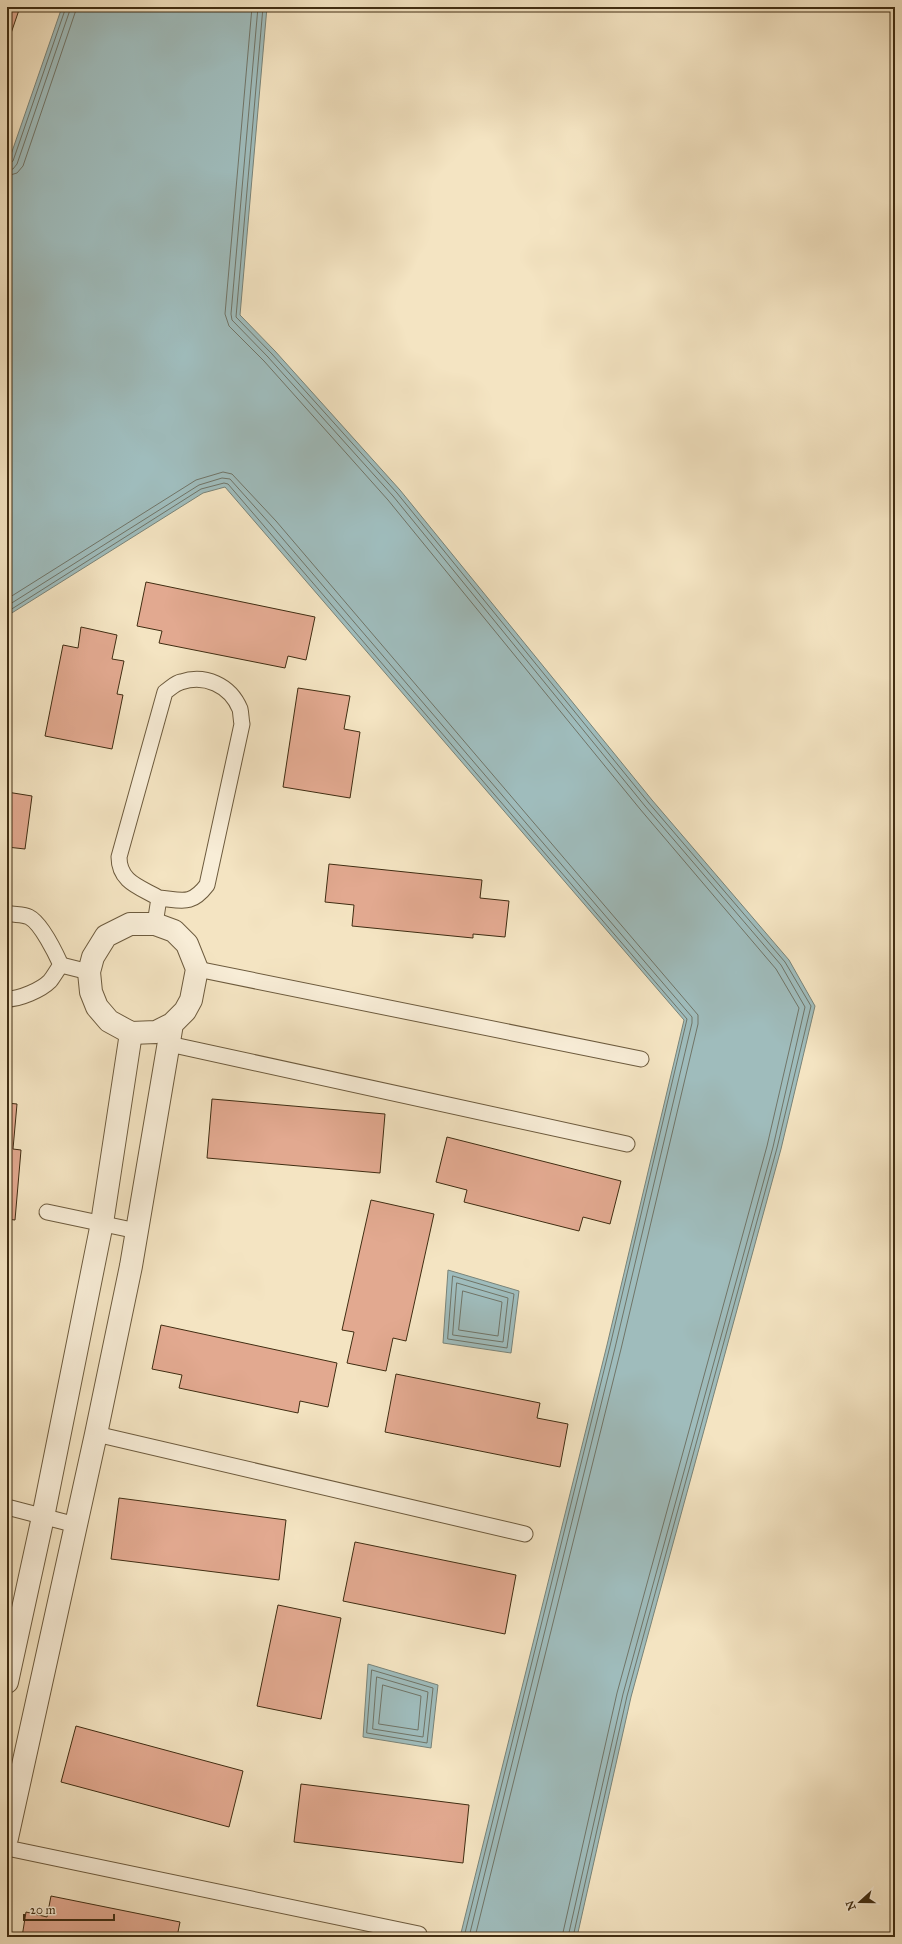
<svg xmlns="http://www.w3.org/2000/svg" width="902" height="1944" font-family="'IM FELL Great Primer',serif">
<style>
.water{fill:#9fbcbc;stroke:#798378}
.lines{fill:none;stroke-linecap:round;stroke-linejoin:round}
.shore{stroke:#707467;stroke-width:1}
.building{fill:#e2a990;stroke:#402d12}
.lane-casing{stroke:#6d5b3e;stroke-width:17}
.street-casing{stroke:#6d5b3e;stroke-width:24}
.lane{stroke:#f8edd7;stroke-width:15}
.street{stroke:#f8edd7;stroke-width:22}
</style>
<rect width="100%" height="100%" fill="#f4e4c2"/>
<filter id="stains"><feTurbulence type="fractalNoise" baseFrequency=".005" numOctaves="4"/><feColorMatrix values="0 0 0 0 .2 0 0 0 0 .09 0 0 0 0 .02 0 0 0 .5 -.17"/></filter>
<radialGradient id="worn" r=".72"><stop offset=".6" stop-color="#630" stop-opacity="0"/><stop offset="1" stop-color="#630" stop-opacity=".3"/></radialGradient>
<g class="water">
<path d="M62,7H267L240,315L275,351L400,490L652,800L789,960L815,1006L781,1149L631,1697L577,1937H460L607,1345L684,1020L225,487L203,493L7,616V166Z"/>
<path d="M448,1270L519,1291L511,1353L443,1343Z"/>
<path d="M368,1664L438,1685L431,1748L363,1737Z"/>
</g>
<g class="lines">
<g class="shore">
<path d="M252,7L225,314L229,326L264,361L388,500L640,809L776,969L799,1008L767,1146L617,1693L562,1937"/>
<path d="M258,7L231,314L232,320L268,357L393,496L645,806L781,965L805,1007L773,1147L623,1694L568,1937"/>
<path d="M263,7L236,317L272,354L397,493L648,802L785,962L811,1006L777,1148L627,1696L573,1937"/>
<path d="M7,165L13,161L66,7"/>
<path d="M7,170L13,169L17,164L71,7"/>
<path d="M7,176L17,173L23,166L77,7"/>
<path d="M7,599L196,480L223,472L232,474L276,521L698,1015V1024L621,1349L475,1937"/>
<path d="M7,606L199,485L222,478L230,479L271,525L692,1017V1023L615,1348L469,1937"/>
<path d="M7,612L201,489L224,483L228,484L687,1019L610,1346L464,1937"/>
<path d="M453,1276L514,1294L507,1348L448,1339Z"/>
<path d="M457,1283L508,1298L503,1342L453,1335Z"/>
<path d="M463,1291L502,1302L498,1336L459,1330Z"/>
<path d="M372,1670L433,1688L427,1743L367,1733Z"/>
<path d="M377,1677L428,1692L423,1737L373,1729Z"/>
<path d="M383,1685L421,1696L418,1730L379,1724Z"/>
</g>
</g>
<g class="building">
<path d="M7,7H20L7,45Z"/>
<path d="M146,582L315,617L306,660L288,656L285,668L159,643L162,631L137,626Z"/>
<path d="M81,627L117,635L112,659L124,661L117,694L123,695L112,749L45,736L63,645L78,648Z"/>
<path d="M298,688L350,696L344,729L360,732L350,798L283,787Z"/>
<path d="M7,792L32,796L25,849L7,847Z"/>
<path d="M329,864L482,880L480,898L509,901L505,937L473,934V938L352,926L354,905L325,902Z"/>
<path d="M212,1099L385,1114L380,1173L207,1158Z"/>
<path d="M7,1103L17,1104L13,1149L21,1150L15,1220L7,1219Z"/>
<path d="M447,1137L621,1181L610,1224L583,1217L579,1231L464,1202L467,1190L436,1182Z"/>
<path d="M371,1200L434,1214L406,1341L393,1338L386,1371L347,1363L354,1332L342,1330Z"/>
<path d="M161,1325L337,1363L328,1407L300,1401L298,1413L179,1388L182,1375L152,1369Z"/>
<path d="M396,1374L540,1403L537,1418L568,1424L560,1467L385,1432Z"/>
<path d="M119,1498L286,1520L279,1580L111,1559Z"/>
<path d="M355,1542L516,1575L505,1634L343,1601Z"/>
<path d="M278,1605L341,1618L321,1719L257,1706Z"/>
<path d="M76,1726L243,1771L229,1827L61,1782Z"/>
<path d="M301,1784L469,1805L463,1863L294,1842Z"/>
<path d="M51,1896L180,1922L177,1937H22L26,1912L47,1917Z"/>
</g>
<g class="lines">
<defs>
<g id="lane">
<path d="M7,913C13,915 23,914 29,917C41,923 56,954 61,965"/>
<path d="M155,924L159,898C140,887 119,882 119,857L165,692C170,689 175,683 181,682C205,674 230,685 240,709C241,713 241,720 242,724L207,885C191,906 182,900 159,898"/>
<path d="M61,965L89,972"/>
<path d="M197,969L641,1059"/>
<path d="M7,999C20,999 41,990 50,981C54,976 57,970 61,965"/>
<path d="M169,1044L627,1144"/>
<path d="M47,1212L137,1231"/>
<path d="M96,1434L525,1534"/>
<path d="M7,1507L76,1525"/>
<path d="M7,1848L419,1934"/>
</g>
<g id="street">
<path d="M7,1682L43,1517L102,1223L131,1033"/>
<path d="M7,1838L96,1434L131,1266L172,1024L185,1011L191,1000L197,969L187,944L174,931L155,924H130L106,936L93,957L89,972L91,992L97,1007L109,1021L131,1033L156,1032L172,1024"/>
</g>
</defs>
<use href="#lane" class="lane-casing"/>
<use href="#street" class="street-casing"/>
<use href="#lane" class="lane"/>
<use href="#street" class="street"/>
</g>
<rect width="902" height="1944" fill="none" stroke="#f4e4c2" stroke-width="24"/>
<rect x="8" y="8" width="886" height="1928" fill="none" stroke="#402d12" stroke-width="2"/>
<rect x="12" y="12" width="878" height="1920" fill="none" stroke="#402d12"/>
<g transform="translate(860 1902) rotate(249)" stroke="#f8edd7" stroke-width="3" paint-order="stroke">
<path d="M0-3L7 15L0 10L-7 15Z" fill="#402d12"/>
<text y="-6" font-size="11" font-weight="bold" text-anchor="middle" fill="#402d12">N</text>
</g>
<path d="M24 1914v6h90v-6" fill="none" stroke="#402d12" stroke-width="2"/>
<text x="30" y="1914" font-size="12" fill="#402d12" stroke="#f8edd7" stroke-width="3" paint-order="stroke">20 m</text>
<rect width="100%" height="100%" filter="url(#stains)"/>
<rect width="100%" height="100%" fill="url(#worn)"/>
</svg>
